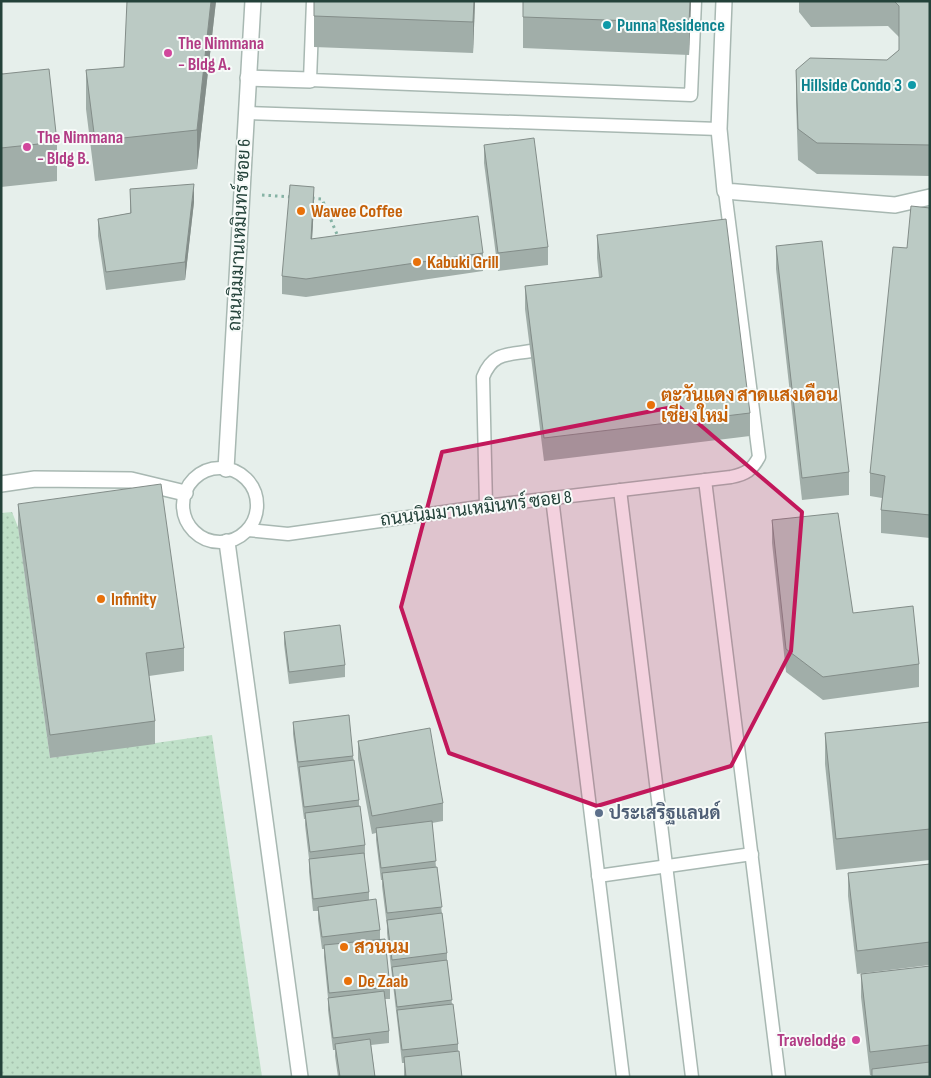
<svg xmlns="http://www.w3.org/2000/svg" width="931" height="1078" font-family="'Sofia Sans Condensed',Sarabun,sans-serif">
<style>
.grass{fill:url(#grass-dots)}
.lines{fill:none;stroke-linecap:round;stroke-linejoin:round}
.lane-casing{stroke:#a8b8b2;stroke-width:15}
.street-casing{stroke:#a8b8b2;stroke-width:18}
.path{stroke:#86b3a5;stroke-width:3;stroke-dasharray:2.5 4;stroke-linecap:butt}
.lane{stroke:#fff;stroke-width:12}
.street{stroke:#fff;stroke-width:15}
.wall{fill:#a1aea9}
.shaded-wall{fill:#838d89}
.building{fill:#bbcac4;stroke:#838d89}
.marked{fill:#c2185b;fill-opacity:0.2;stroke:#c2185b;stroke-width:4;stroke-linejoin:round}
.culture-dot{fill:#0f9aa8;stroke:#f7fbf9;stroke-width:2}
.hotel-dot{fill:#d1479c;stroke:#f7fbf9;stroke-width:2}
.food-dot{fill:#e8710a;stroke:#f7fbf9;stroke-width:2}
.service-dot{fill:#5c6f8a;stroke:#f7fbf9;stroke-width:2}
.labels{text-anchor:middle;stroke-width:4;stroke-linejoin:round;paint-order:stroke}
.culture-label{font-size:18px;font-weight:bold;fill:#0d838f;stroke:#f7fbf9;text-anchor:start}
.hotel-label{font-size:18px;font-weight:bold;fill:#b23c85;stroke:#f7fbf9;text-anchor:start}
.food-label{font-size:18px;font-weight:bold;fill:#c56008;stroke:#f7fbf9;text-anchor:start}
.street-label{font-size:18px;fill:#24423a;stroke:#f7fbf9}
.service-label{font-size:18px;font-weight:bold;fill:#4e5e75;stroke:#f7fbf9;text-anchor:start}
</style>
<defs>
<pattern id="grass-dots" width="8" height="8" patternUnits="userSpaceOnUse" patternTransform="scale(1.25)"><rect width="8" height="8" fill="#bfe0c8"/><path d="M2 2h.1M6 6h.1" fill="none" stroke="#a4c1ad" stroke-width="1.8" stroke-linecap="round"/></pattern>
</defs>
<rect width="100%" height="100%" fill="#e6efeb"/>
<path class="grass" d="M12,512L18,527L50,758L212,735L262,1077H1V513Z"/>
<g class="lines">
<defs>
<g id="lane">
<path d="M313,1L310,80L691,95L695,1"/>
<path d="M246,113L719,129"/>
<circle cx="220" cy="505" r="37"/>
<path d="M705,480L779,1077"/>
<path d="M620,490L692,1077"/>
<path d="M552,498L623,1077"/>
<path d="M486,506L483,377C493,352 507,355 531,351"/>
<path d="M248,530L288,534L486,506L731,477C746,474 752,470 759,457L725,191"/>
<path d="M598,876L752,854"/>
</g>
<g id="street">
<path d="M724,1L719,129L725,191L895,205L930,197"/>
<path d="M248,78L310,80"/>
<path d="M226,469L253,1"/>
<path d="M1,484L35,479L131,480L185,493"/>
<path d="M227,542L300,1077"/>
</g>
</defs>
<use href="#lane" class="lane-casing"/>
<use href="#street" class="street-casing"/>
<g class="path">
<path d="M262,195L291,197"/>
<path d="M312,198L322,199L339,239"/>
</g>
<use href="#lane" class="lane"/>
<use href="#street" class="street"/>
</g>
<g class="wall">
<path d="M216,1L197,169L95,181L86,109V70L124,67Z"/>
<path d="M314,1H475L473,53L314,47Z"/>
<path d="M691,1L689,55L523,48V17Z"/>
<path d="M799,1H930V176L817,174L798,160L796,102V70L887,60L899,50V37L888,26L811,27L799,12Z"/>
<path d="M1,71L2,74L57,142V181L1,187Z"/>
<path d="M484,145L548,247V265L498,271L484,163Z"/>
<path d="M130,189L194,202L185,280L106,290L98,236V219L130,213Z"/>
<path d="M314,205L312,239L483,253V271L306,297L282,294V276Z"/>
<path d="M930,208V538L881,533V510L882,498L870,496V473L907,248Z"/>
<path d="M597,235L750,413V436L544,461L525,309V286L599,277L597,258Z"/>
<path d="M776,246L849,472V495L802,500L776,269Z"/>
<path d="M18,504L184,648V671L149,676L155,721V744L50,758L18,527Z"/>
<path d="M772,520L853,613L919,664V687L823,700L786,672L772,543Z"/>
<path d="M284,632L345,665V677L289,684L284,644Z"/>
<path d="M293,722L353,756L359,800V806L365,845V857L364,858L369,892V900L380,930V939L390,987V999H385L389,1031V1043L371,1045L375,1077H338L335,1056V1050H333L328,1010V998L324,957V949H322L318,919V911H313L309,872V859L305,825V819H304L293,734Z"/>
<path d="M930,722V860L836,870L825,764V733Z"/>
<path d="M358,741L443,803V821L432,823L436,867L447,953V962L452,1004L458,1044V1051L462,1077H404V1063H402L397,1019L387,933V926L382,886V880H381L376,840V833L372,834L358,759Z"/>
<path d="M930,864V965L857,974L848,896V873Z"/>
<path d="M930,966V1077H872V1075H870L861,997V974Z"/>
</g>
<g class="shaded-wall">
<path d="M211,1H216L197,169V130Z"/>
<path d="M474,1H475L473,53V22Z"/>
<path d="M690,1H691L689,55V23Z"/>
<path d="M194,184V202L185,280V262Z"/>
<path d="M314,187V205L311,257V239Z"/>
</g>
<g class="building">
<path d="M127,1H211L197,130L95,141L86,70L124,67Z"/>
<path d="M314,1H474L473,22L314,16Z"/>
<path d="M523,1H690L689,23L523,17Z"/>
<path d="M894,1H930V145L817,143L798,129L796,70L810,58L887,60L899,50V6Z"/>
<path d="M49,69L57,142L1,148V71L2,74Z"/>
<path d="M534,138L548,247L498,253L484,145Z"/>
<path d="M194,184L185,262L106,272L98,219L131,213L130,189Z"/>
<path d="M290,185L314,187L311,239L478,216L483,253L306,279L282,276Z"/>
<path d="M911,206L930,208V515L881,510L885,476L870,473L893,247L907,248Z"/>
<path d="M726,219L750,413L544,438L525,286L602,277L597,235Z"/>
<path d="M822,241L849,472L802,478L776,246Z"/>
<path d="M161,484L184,648L146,653L155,721L50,735L18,504Z"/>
<path d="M838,513L853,613L913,606L919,664L823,677L786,649L772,520Z"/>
<path d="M340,625L345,665L289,672L284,632Z"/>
<path d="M349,715L353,756L298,762L293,722Z"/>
<path d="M930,722V829L836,839L825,733Z"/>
<path d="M430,728L443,803L372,816L358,741Z"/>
<path d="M354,760L359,800L304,807L299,767Z"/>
<path d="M360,806L365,845L310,852L305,813Z"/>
<path d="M432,821L436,861L381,868L376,828Z"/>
<path d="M364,853L369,892L313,899L309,859Z"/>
<path d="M930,864V942L857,951L848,873Z"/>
<path d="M437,867L442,907L387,913L382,873Z"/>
<path d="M376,899L380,930L322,937L318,907Z"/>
<path d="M442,913L447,953L392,960L387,920Z"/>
<path d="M385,939L390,987L329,993L324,945Z"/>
<path d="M447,960L452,1000L397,1007L392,967Z"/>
<path d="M930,966V1045L870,1052L861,974Z"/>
<path d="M384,991L389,1031L333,1038L328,998Z"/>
<path d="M453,1004L458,1044L402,1050L397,1010Z"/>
<path d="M370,1039L375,1077H340L335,1044Z"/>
<path d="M459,1051L462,1077H406L404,1057Z"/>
<path d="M930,1062V1077H872V1069Z"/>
</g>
<path class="marked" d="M678,406L802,512L791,651L731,766L597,806L449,753L401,607L442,452Z"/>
<g class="culture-dot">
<circle cx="607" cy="25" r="5"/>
<circle cx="912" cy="85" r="5"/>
</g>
<g class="hotel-dot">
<circle cx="168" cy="53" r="5"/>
<circle cx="27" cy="147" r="5"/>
<circle cx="856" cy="1040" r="5"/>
</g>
<g class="food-dot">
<circle cx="301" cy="211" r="5"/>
<circle cx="417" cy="262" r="5"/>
<circle cx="651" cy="405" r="5"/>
<circle cx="101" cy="599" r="5"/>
<circle cx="344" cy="947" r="5"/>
<circle cx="348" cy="981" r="5"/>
</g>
<circle class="service-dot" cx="599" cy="813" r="5"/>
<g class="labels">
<g class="culture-label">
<text x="617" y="31">Punna Residence</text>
<text x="902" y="91" text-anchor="end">Hillside Condo 3</text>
</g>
<g class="hotel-label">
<text x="178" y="49">The Nimmana<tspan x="178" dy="21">- Bldg A.</tspan></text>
<text x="37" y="143">The Nimmana<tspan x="37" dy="21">- Bldg B.</tspan></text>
<text x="846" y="1046" text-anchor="end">Travelodge</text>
</g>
<g class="food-label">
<text x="311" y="217">Wawee Coffee</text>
<text x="427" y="268">Kabuki Grill</text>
<text x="661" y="401">ตะวันแดง สาดแสงเดือน<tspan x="661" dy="21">เชียงใหม่</tspan></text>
<text x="111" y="605">Infinity</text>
<text x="354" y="953">สวนนม</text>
<text x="358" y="987">De Zaab</text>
</g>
<g class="street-label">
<text transform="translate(239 235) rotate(-87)" y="6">ถนนนิมมานเหมินทร์ ซอย 6</text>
<text transform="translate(476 508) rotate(-7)" y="6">ถนนนิมมานเหมินทร์ ซอย 8</text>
</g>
<g class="service-label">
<text x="609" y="819">ประเสริฐแลนด์</text>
</g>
</g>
<rect width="931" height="1078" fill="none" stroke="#24423a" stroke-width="5"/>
</svg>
